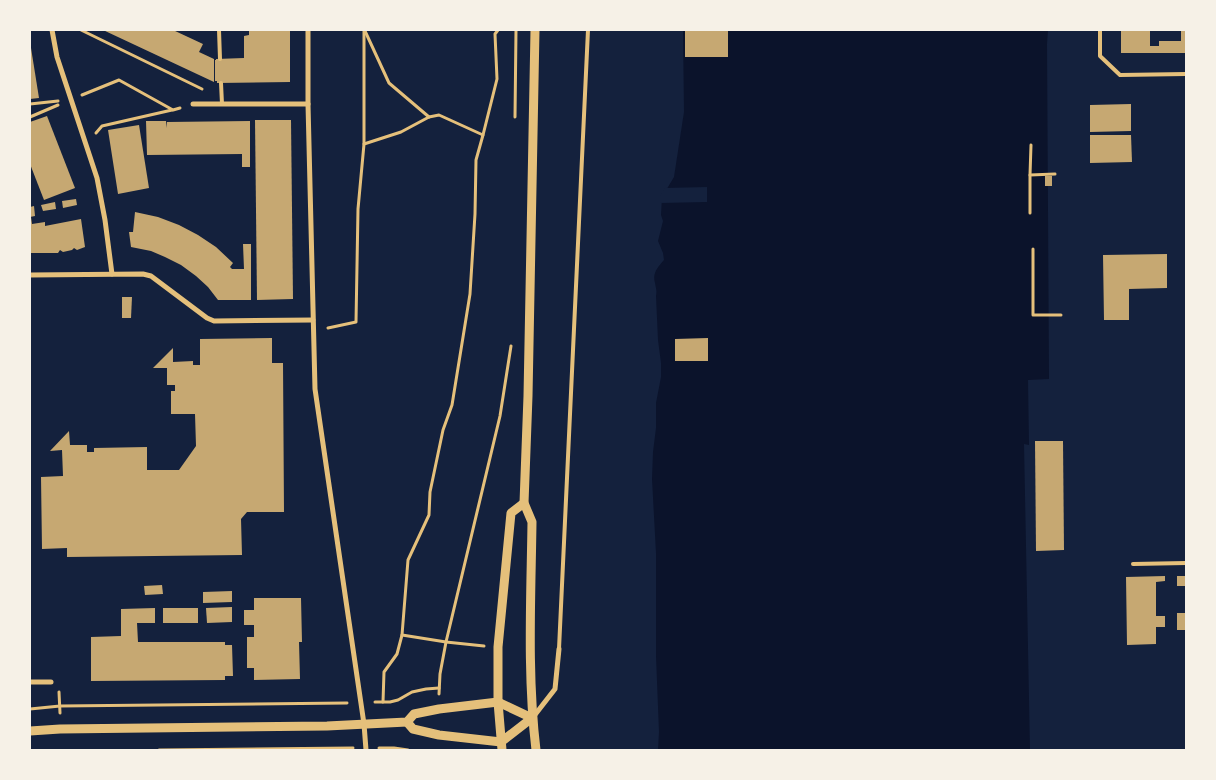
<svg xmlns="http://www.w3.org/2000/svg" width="1216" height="780" font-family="'Asap Condensed',sans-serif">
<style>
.water{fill:#0b132b}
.pier{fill:#14213d}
.building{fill:#c6a872}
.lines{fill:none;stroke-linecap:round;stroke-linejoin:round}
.path{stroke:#e5c07b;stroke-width:3}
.service{stroke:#e5c07b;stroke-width:4}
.minor{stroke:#e5c07b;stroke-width:5}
.tertiary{stroke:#e5c07b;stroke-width:9}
</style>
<rect width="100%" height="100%" fill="#14213d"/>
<path class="water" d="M683,30H1048L1047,44L1049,379L1028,380L1029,445L1024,444L1030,750H658L659,732L656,656V553L652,479L653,452L656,428V403L661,377V363L658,340L656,296C657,290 656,289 655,283C652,273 658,267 664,260L663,253L658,241L663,221L661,215L662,197L674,177L684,112Z"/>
<path class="pier" d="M707,187V202L660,203V196L665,188Z"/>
<g class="building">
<path d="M103,30H173L203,44L199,52L214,59V82Z"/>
<path d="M249,30H290V82L217,83V81H215V60H216V59L244,58V36L249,35Z"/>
<rect x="685" y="30" width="43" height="27"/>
<path d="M1121,30H1150V46H1159V41H1181V30H1186V53H1121Z"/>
<path d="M30,48H31L39,98L30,99Z"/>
<path d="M1131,104V131L1090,132V105Z"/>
<path d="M47,116L75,188L44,200L30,164V122Z"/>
<path d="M255,120H291L293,299L257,300Z"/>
<path d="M146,121H166L167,128V122L250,121V167H242V154L147,155Z"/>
<path d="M139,125L149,188L118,194L108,130Z"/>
<path d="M1090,135H1131L1132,162L1090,163Z"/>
<rect x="1045" y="176" width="7" height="10"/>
<path d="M76,199L77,205L63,208L62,201Z"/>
<path d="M55,202L56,209L43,211L41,205Z"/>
<path d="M34,206L35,216L30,217V207Z"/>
<path d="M135,212L158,217L179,225L198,235L216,247L233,263L230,267L232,269H244L243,244H251V300H218L208,287L196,276L181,265L165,257L151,251L131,247L129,232H133Z"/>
<path d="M30,217H31L32,224L45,222V226L81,219L85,247L77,250L74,248L72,250L63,252L60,250L58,253H30Z"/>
<path d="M1167,254V288L1129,289V320H1104L1103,255Z"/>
<path d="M122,297H132L131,318H122Z"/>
<path d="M272,338V363H283L284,512H247L241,519L242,555L67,557V548L42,549L41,477L63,476L62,450L50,451L69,431L70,445H87V452H94V448L147,447V470H179L196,446L195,414H171V391H175V385H167V368H153L173,348V362L193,361V365H200V339Z"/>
<path d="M708,338V361H675V339Z"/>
<path d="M1035,441H1063L1064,550L1036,551Z"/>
<path d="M1165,576V581L1156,582V616H1165V627H1156V644L1127,645L1126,577Z"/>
<rect x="1177" y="576" width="9" height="10"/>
<path d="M162,585L163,594L145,595L144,586Z"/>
<path d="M232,591V602L203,603V592Z"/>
<path d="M254,598H301L302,642H299L300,679L254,680V668H247V637H254V625H244V610H254Z"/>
<path d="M232,607V622L207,623L206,608Z"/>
<path d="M155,608V623H137L138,642H225V645H232L233,676H225V680L91,681V637L121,636V609Z"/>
<rect x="163" y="608" width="35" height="15"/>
<rect x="1177" y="613" width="9" height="17"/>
</g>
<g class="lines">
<g class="path">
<path d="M81,30L202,89"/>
<path d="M364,30V144"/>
<path d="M365,31L389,83L429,117"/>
<path d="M82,95L119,80L173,110L180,108"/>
<path d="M30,104L58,101"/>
<path d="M30,117L58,105"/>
<path d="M515,117L516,30"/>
<path d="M96,133L102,126L172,110"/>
<path d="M483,135L497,79L495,34L498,30"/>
<path d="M1030,175L1031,145"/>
<path d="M1030,213V175L1055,174"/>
<path d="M1033,249V315H1061"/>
<path d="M328,328L356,322L358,209L364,144L401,132L429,117L439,115L483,135L476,160L475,214L470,294L452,405L443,430L430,492L429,515L408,560L402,635"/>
<path d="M59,692L60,713"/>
<path d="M439,694L440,674L446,642L500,416L511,346"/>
<path d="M375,702H390L398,700L412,692L426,689L439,688"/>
<path d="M383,702L384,672L397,654L402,635L446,642L484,646"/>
<path d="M30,709L60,706L347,703"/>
<path d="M379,748H394L408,750"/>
<path d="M159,750L353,748"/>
</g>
<g class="service">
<path d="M219,30L220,59"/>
<path d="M1100,30V56L1120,75L1186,74"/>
<path d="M221,83L222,104"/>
<path d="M1133,564L1186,563"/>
<path d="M559,649L588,30"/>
</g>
<g class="minor">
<path d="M52,30L57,57L97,178L105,220L112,274"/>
<path d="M308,30V104L315,389L364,724L366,750"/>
<path d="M193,104H308"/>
<path d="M30,275L143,274L151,276L207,318L214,321L313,320"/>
<path d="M30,682H51"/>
<path d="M534,716L555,689L559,649"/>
</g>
<g class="tertiary">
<path d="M535,30L528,396L524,503L532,522C531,598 527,675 536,750"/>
<path d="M407,722L413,729L439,735L501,742L532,718"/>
<path d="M30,731L60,729L327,726L407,722L414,714L439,709L498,702L532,718"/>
<path d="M502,750L498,702V647L511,513L524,503"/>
</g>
</g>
<rect width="1216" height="780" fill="none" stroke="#f6f1e7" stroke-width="62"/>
</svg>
